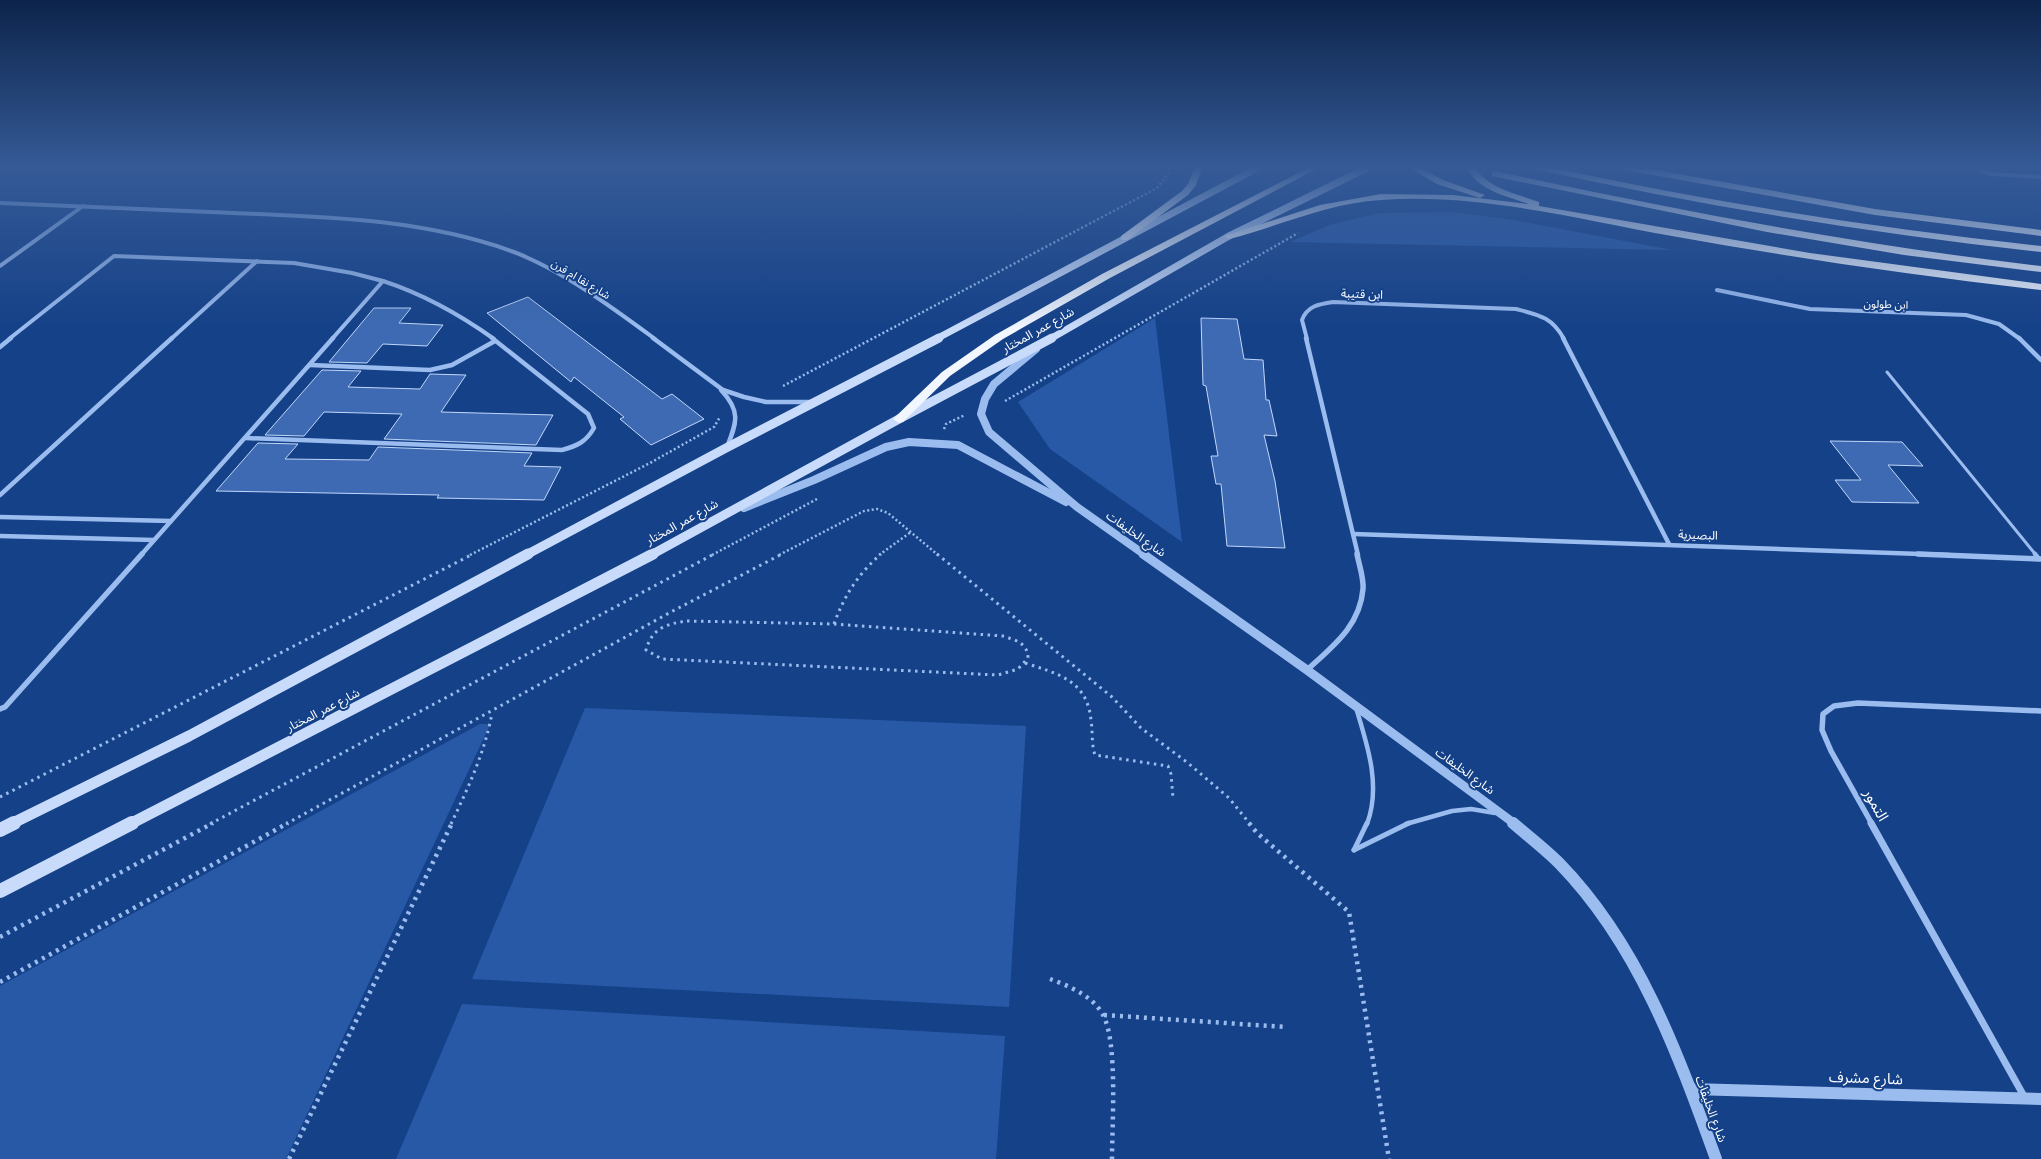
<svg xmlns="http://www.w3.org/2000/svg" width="2041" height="1159" font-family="'Varela Round','Noto Sans Arabic',sans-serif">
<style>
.green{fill:#2859a6}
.building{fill:#3d6ab2;stroke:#c1d8fb}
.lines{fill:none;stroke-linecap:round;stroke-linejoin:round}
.trunk-tunnel{stroke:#385e9a;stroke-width:9;stroke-dasharray:9 5;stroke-linecap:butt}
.path-far2{stroke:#9bbcee;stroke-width:2.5;stroke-dasharray:2 2.5;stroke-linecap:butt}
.path-far1{stroke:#9bbcee;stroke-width:3;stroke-dasharray:2.5 4.5;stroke-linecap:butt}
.path{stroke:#9bbcee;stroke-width:4.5;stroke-dasharray:3 5;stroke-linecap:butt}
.service-far2{stroke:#9bbcee;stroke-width:3}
.service-far1{stroke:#9bbcee;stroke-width:4.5}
.service{stroke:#9bbcee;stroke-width:5}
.minor-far3{stroke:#9bbcee;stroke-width:4}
.minor-far2{stroke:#9bbcee;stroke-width:4.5}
.minor-far1{stroke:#9bbcee;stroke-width:5.5}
.minor{stroke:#9bbcee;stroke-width:7}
.tertiary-far2{stroke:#9bbcee;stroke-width:8}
.tertiary-far1{stroke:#9bbcee;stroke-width:9}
.tertiary{stroke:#9bbcee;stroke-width:12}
.secondary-far3{stroke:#c9dbfa;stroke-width:7}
.secondary-far2{stroke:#c9dbfa;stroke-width:9}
.secondary-far1{stroke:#c9dbfa;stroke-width:11}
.secondary{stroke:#c9dbfa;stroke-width:14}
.trunk{fill:#f1f6ff;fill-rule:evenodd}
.labels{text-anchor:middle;stroke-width:4;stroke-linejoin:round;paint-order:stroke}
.far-street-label{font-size:11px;fill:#fff;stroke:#154188}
.street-label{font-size:12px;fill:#fff;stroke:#154188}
.near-street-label{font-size:15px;fill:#fff;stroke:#154188}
</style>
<rect width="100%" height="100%" fill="#154188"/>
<g class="green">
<path d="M1451,212L1508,219L1672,250L1290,242L1332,224L1379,213Z"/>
<path d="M1155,318L1182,542L1050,449L1018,402Z"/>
<path d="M585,708L1026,726L1009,1007L472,979Z"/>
<path d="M480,724H487L489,727L286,1159H0V986Z"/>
<path d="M462,1004L1005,1036L996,1159H396Z"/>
</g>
<g class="building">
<path d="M528,297L662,399L672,394L704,419L651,445L620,419L624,417L574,377L571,382L487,313Z"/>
<path d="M374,308H411L399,323L443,325L427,346L383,344L367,363L329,362Z"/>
<path d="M1201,318L1237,319L1244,359L1263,360L1266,400H1269L1277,436L1264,435L1275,481L1285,548L1227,546L1221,484H1216L1211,456H1218L1206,386L1203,385Z"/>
<path d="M322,370L361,371L348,387L420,389L430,374L466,375L441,412L553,415L536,445L384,439L402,414L324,412L304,436L265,435Z"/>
<path d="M1830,441L1902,442L1923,466L1888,465L1919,503L1852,502L1835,480H1861Z"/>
<path d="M258,443L298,444L285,459L369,460L378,447L532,453L524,466L561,467L544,500L437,498L439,495L216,491Z"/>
</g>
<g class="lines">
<path class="trunk-tunnel" d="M1466,166L1495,174"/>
<g class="path-far2">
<path d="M783,386L1157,188L1169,173L1170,166"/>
<path d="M1005,401L1298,233"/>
<path d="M944,429L946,424L965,415"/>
<path d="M470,555L650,463L714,427L720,417"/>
<path d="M712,555L817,499"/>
<path d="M779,555L864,511L877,509L888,513L938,555"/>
<path d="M879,555L911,532"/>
</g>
<g class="path-far1">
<path d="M937,554L1112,697L1141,728L1188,763L1229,798L1250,824"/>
<path d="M687,621L834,624L1003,636C1015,640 1028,643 1028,658L1018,669L998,675L662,659L646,650C652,628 666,624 687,621Z"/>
<path d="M834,624C844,596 858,574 881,554"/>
<path d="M1025,663C1058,674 1087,680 1091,720C1093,732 1091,743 1095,755L1168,766L1171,774L1173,798"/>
<path d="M0,797L473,554"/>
<path d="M210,824L714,554"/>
<path d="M286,824L669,613L782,554"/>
<path d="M451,824C468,788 485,752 492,713"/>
</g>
<g class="path">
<path d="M1249,823L1257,833L1349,912L1389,1159"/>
<path d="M0,937L213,823"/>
<path d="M1050,979C1069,986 1093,996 1103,1015C1118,1042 1112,1125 1112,1159"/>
<path d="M0,982L288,823"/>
<path d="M1104,1015L1286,1027"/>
<path d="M289,1159L452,823"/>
</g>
<path class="service-far2" d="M1887,372L2036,555"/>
<g class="service-far1">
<path d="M2035,554L2039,559"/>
<path d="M1357,711C1368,747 1381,787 1367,824"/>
<path d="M1406,824L1452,811L1471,809L1495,813"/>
</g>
<g class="service">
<path d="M1354,850L1409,823"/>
<path d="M1354,850L1367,823"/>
</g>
<g class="minor-far3">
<path d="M1969,166L1991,174L2041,177"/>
<path d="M0,203C78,206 156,209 234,213C329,217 424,219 514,252C563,271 613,308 655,339"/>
<path d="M0,266L83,206"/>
<path d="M383,281C423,294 459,314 494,339"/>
<path d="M1717,290L1810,309L1966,315L1999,324L2020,339"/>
<path d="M9,339L114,256L294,263L352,273L383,281L332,339"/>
<path d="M171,339L257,261"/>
<path d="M1307,339L1302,320C1307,306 1319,304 1333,302L1516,309C1539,315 1552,317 1564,339"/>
</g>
<g class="minor-far2">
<path d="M653,338L723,390L744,397L766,402H811"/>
<path d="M1306,338L1358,555"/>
<path d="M1563,338L1669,544"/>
<path d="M2019,338L2041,360"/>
<path d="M0,347L11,338"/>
<path d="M310,365L430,370L452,365L495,341"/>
<path d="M721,390C741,411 737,422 727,447"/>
<path d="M246,438L562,450C577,446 586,442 594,428L588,414L492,338"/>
<path d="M0,495L172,338"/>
<path d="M0,517L171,521"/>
<path d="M1354,534L1949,555"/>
<path d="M0,536L154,540"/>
<path d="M141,555L333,338"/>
</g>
<g class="minor-far1">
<path d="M1918,554L2041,559"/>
<path d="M1307,670C1333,646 1360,626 1363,589C1364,578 1359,565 1357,554"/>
<path d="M0,709L5,707L142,554"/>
<path d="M1872,824L1831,751L1822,730L1823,714L1834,706L1858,703L2041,711"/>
</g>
<path class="minor" d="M1871,823L2025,1098"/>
<g class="tertiary-far2">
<path d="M1036,349L994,384L985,399L981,414L989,432L1077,507L1145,555"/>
<path d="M744,508L814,480L886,447L909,442L958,445L1066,502"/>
</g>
<path class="tertiary-far1" d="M1143,554L1307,670L1515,824"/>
<g class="tertiary">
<path d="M1513,823C1528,836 1545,849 1559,863C1639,945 1678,1054 1716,1159"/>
<path d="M1691,1089L2041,1099"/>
</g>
<g class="secondary-far3">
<path d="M936,339L1261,166"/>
<path d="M1050,339L1229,236L1371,166"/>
</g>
<g class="secondary-far2">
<path d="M526,555L726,448L939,338"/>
<path d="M651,555L899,419L1052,338"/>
</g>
<g class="secondary-far1">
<path d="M11,824L189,736L528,554"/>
<path d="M130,824L653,554"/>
</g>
<g class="secondary">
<path d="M0,830L14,823"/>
<path d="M0,891L132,823"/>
</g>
<g class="trunk">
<path d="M1195,166H1203L1196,185L1188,195L1127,240H1121V236L1182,191L1188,184Z"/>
<path d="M1312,166H1322L1110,278L1003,339L950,376L903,422L899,423L893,419L942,372L995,335L1102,274Z"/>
<path d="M1406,166H1416L1443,180L1485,195L1480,198L1437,184Z"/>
<path d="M1466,166H1474C1488,189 1515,193 1539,202V206L1810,253L2041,284V290C1917,276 1795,258 1672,236C1577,219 1479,193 1381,200C1328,203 1280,226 1229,239L1224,236L1320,205L1381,194L1453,195L1529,204C1504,195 1478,191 1466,166Z"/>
<path d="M1530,166H1545C1709,202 1874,228 2041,246V252C1870,233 1702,206 1534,169Z"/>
<path d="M1616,166H1633L1875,209L2041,230V236L1875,215L1620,169Z"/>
<path d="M1495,171C1676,210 1857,245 2041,266V272L1904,255L1767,232L1492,176V172Z"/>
</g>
</g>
<linearGradient id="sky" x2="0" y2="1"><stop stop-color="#0c244b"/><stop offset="0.51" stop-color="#355a96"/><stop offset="1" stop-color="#355a96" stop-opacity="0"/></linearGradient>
<rect width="2041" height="328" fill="url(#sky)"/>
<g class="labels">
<g class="far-street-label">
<text transform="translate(581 279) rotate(31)" y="4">شارع نقا ام قرن</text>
<text transform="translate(1886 304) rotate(2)" y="4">ابن طولون</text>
</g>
<g class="street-label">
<text transform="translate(1362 294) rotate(2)" y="4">ابن قتيبة</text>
<text transform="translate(1038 330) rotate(-29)" y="4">شارع عمر المختار</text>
<text transform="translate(682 522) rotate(-29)" y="4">شارع عمر المختار</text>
<text transform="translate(1136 534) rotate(35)" y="4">شارع الخليفات</text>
<text transform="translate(1698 535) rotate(2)" y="4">البصيرية</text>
<text transform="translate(323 710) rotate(-27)" y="4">شارع عمر المختار</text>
<text transform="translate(1465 771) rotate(36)" y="4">شارع الخليفات</text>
<text transform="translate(1711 1109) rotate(70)" y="4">شارع الخليفات</text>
</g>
<g class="near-street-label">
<text transform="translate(1876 805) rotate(61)" y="5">التمور</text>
<text transform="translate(1866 1078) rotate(2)" y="5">شارع مشرف</text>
</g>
</g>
</svg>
